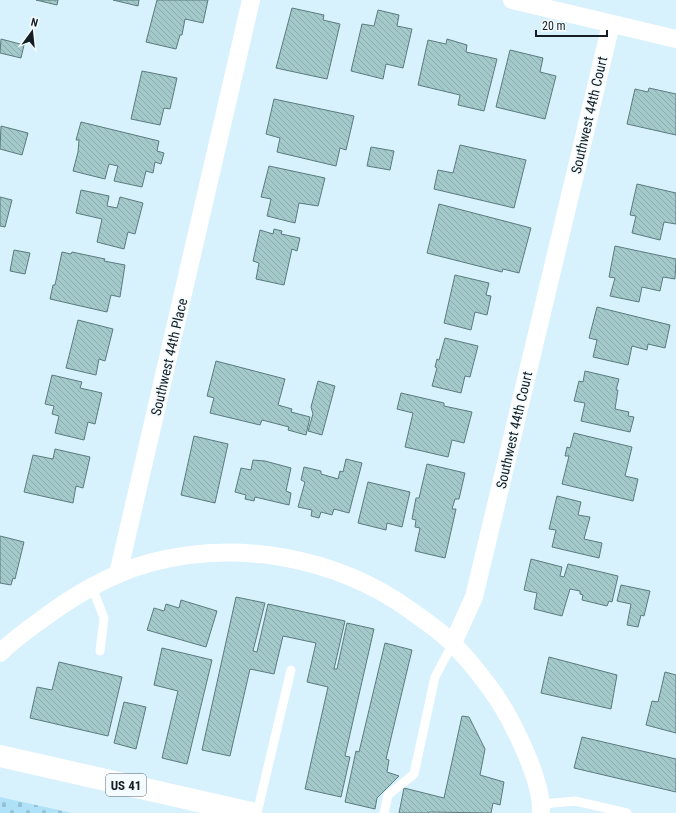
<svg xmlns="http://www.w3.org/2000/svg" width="676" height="813" font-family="'Roboto Condensed',sans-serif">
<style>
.cemetery{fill:url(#cemetery-stones)}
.building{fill:url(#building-back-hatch);stroke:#5a7c7e}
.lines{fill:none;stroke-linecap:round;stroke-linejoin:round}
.service{stroke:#fff;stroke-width:9}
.minor{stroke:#fff;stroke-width:18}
.primary{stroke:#fff;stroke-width:22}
.labels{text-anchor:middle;stroke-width:3;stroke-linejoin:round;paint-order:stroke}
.shield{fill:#f4fbfe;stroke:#566165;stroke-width:1}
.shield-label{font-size:13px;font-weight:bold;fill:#131f24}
.street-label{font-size:14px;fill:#131f24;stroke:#f4fbfe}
</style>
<defs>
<pattern id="cemetery-stones" width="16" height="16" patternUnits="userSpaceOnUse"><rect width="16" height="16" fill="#afe2f9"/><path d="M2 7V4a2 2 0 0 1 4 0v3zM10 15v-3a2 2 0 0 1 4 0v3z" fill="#96c1d5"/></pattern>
<pattern id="building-back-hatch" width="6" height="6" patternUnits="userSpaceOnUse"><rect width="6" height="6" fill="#a4c9ca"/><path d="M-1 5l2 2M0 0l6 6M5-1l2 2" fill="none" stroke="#8cacad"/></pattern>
</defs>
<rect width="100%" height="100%" fill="#d7f1fd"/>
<path class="cemetery" d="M0,797L72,813H0Z"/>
<g class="building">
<path d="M36,0H58L57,5Z"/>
<path d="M113,0H139L138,6Z"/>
<path d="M157,0H208L203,23L185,19L182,35H180L176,49L146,42Z"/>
<path d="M292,8L324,15L323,20L340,24L327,79L276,68Z"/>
<path d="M378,10L399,15L397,26L412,29L403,68L386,64L383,79L351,71L362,24L374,26Z"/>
<path d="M1,39L24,45L21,58L0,53Z"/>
<path d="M447,39L467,45L466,52L497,59L484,111L458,105L460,95L418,85L428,40L446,44Z"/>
<path d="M510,50L543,58L540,72L556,76L545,119L496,107Z"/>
<path d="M142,71L177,78L170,109L164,108L160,125L131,119Z"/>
<path d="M649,88L676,94V135L627,124L635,89L648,92Z"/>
<path d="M274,99L354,116L346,150L340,148L336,166L277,152L280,138L266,134Z"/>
<path d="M81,122L159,141L157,151L164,153L161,164L155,162L153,173L146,171L142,187L114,181L118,166L109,164L105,179L73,171L78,152L79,140H76Z"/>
<path d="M1,126L28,133L22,155L0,149Z"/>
<path d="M460,145L526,160L514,208L434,189L438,170L453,173Z"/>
<path d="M371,147L394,151L390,170L367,166Z"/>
<path d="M269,166L325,178L318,206L299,203L295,223L267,216L271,199L261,197Z"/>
<path d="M637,184L676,193V224L664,222L660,240L632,233L636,216L630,215Z"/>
<path d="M81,190L109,196L107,206L117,208L120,197L143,203L135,234L128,232L124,249L97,242L102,219L76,213Z"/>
<path d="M0,197L12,200L5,227L0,226Z"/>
<path d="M439,204L531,228L519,273L503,269L502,272L427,253Z"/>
<path d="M274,229L282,231L281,234L300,238L297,251L292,249L284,285L256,279L259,263L253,261L260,230L273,234Z"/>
<path d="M615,246L676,259L675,279L663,277L660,291L642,287L639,302L610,296L615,278L609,277Z"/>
<path d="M14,250L30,253L25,274L10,271Z"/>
<path d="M62,252L71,254L72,252L105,259L104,261L125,265L120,297L111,295L107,312L50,299L53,285H55Z"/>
<path d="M455,275L489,283L486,295L491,296L487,315L475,312L471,330L444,323Z"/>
<path d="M597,307L670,325L665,348L648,344L647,350L632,346L628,365L593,357L597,340L589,338Z"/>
<path d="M78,320L113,329L105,361L99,359L96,375L66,368Z"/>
<path d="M445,338L478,346L470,377L465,376L461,393L432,386L437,368L435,367L437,359L439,360Z"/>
<path d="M216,361L285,379L278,405L292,409L291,412L310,417L306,435L288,430L289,427L262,420L260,425L210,413L214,398L207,396Z"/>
<path d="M585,371L619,379L616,390H618L615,409L629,412L628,416L634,417L630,432L581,421L585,403L574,401L579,381L583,382Z"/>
<path d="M52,375L82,382L80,388L102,393L95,424L88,422L84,440L55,433L59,416L52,414L54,406L45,404Z"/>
<path d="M318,381L335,386L322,435L308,431L313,414L311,407Z"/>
<path d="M401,393L444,403V406L472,412L464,443L452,440L448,457L405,447L413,413L397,409Z"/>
<path d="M574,433L632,447L625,476L638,479L633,501L562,484L569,456H565L567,447L570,448Z"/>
<path d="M194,436L228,444L215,503L181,495Z"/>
<path d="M55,449L90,457L83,488L76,486L73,503L24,492L33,455L53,459Z"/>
<path d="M346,459L362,463L349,513L334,509L332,515L321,512L319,518L311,516L312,510L298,507L305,482L301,480L304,467L321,471V474L338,479L340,471L343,472Z"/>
<path d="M253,460L265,461L291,468L286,491L291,493L289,505L255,497L254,501L245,499L246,495L235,492L241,468L251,470Z"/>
<path d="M427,464L465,473L459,499H455L452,509H456L445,558L415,551L420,528L415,527L416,520L412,519L416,498H419Z"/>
<path d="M368,482L410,492L402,527L387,523L386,530L358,523Z"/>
<path d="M557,496L581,502L578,515L590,517L584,539L602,543L599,558L552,547L556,530L549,529Z"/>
<path d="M0,536L24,542L15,579L13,578L11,585L0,583Z"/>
<path d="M531,559L562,567L560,576L564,577L568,564L618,576L612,602L609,601L607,606L582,600L583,595L580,594V591L570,589L562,616L534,609L537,593L524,590Z"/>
<path d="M621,585L650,591L644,616L641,615L638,627L627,625L631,604L617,601Z"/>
<path d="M236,597L265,603L253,651L257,652L268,604L345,621L334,669H337L347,623L374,629L345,756L350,757L341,797L305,789L328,687L307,682L316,643L283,636L274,674L250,669L230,756L202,750Z"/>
<path d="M181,600L217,611L206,647L147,630L154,608L164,611L166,604L179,608Z"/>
<path d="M385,643L412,650L386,759L389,760L387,772L399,776L377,798L375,809L345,802L356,751L359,752Z"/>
<path d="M162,648L212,660L187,764L162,758L178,691L154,685Z"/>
<path d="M549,657L617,675L611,709L541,693Z"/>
<path d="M59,662L122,677L108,736L30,718L37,687L52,690Z"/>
<path d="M665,672L676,675V733L646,725L652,701L658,702Z"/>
<path d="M124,702L146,707L136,749L114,743Z"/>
<path d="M462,716L469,717L485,749L480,775L504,782L500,805L493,803L491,813L429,812L428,813H399L404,788L444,798Z"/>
<path d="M582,737L676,759V792L574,768Z"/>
</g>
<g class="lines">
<g class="service">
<path d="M92,587L104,618L100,651"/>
<path d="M542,804L575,801L627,813"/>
<path d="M257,813L291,670"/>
<path d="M384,813L388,795L414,774L435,677L453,643"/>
</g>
<g class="minor">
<path d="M512,0L676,39"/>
<path d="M118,574L251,0"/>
<path d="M453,643L474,597L611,24"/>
<path d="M0,653C12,641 27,630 41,620C73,596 110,574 149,563C237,539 336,557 410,610C425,621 441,631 454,645C467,658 479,673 490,688C510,715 543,780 541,813"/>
</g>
<path class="primary" d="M0,756L251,813"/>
</g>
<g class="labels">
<rect class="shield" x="106" y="774" width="40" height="22" rx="3"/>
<g class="shield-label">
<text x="126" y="790">US 41</text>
</g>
<g class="street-label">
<text transform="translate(589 115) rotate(-77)" y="5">Southwest 44th Court</text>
<text transform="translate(169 357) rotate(-77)" y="5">Southwest 44th Place</text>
<text transform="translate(514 430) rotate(-77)" y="5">Southwest 44th Court</text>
</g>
</g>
<g transform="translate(32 32) rotate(15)" stroke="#f4fbfe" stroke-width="3" paint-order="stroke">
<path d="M0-3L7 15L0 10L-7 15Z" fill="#131f24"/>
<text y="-6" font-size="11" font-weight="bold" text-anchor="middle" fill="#131f24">N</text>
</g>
<path d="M536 30v6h71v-6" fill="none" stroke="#131f24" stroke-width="2"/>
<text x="542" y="30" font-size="12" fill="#131f24" stroke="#f4fbfe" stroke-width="3" paint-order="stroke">20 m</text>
</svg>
